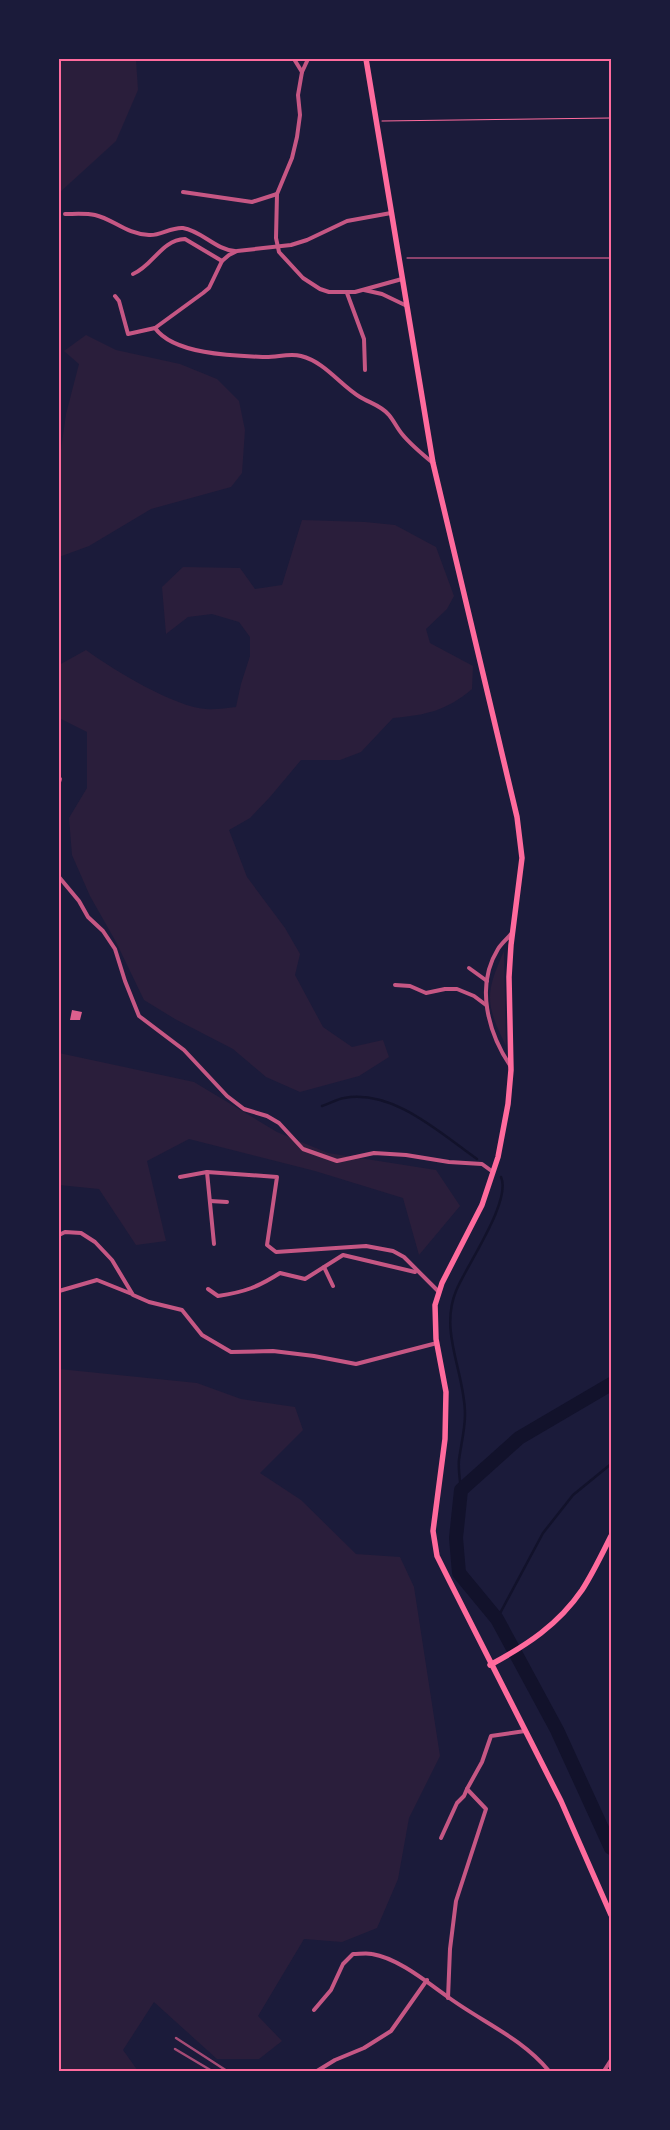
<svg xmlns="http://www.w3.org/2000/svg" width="670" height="2130" font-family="'Source Sans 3',sans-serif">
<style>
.green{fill:#2a1e3b}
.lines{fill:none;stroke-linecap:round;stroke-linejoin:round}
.stream{stroke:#12122b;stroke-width:2.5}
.river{stroke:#12122b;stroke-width:14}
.building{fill:#dd5f8e}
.path{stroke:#ff6b9d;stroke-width:1}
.minor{stroke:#c65784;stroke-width:4}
.secondary{stroke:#ff6b9d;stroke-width:5.5}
.rail{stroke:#a44b75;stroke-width:2.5}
.neatline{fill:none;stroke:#ff6b9d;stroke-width:2}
</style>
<rect width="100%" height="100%" fill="#1b1b3a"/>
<g class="green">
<path d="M59,59H136L138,90L116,141L59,193Z"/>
<path d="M86,335L116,350L180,364L217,379L239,401L245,430L242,473L231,487L151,509L89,546L59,557V464L66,414L79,364L64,351Z"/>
<path d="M302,520L365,522L395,525L436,547L454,596L447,609L426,629L430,643L473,666L472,689C446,711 426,715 393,718L361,752L340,760H301L270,797L250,818L229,830L247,877L285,928L300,954L295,975L323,1027L352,1047L383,1040L389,1057L359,1076L300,1092L266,1077L233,1049L175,1019L144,1000L116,942L90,896L72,855L69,818L87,788V732L59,718V665L86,650C112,669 174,707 206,709C215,710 226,708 236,707L241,684L250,656V637L239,622L212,614L188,617L166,634L162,587L183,567L240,568L255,589L282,585Z"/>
<path d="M504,951L506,1046C485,1003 485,994 504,951Z"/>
<path d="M59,1053L194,1082L277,1132L328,1153L436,1170L460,1206L419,1255L403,1198L315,1171L189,1139L147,1161L166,1241L136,1245L99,1189L59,1185Z"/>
<path d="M59,1369L197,1383L241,1399L295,1407L303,1430L260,1473L301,1500L356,1554L400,1557L414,1587L440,1756L409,1818L398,1879L377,1928L342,1942L304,1939L258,2016L282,2041L259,2059H217L154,2002L123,2050L138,2071H59Z"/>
</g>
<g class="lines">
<g class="stream">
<path d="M322,1106C329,1104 337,1099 344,1098C393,1089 440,1133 477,1159"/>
<path d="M461,1490C460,1480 458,1469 459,1460C461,1444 465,1430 465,1414C465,1373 439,1332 456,1291C466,1266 512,1201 501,1177"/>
<path d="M497,1619L543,1533L573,1495L611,1464"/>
</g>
<path class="river" d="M611,1384L519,1438L461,1490L456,1538L459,1573L497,1619L557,1730L611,1848"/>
</g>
<path class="building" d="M72,1010L82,1012L80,1020H70Z"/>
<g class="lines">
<g class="path">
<path d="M382,121L611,118"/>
<path d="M407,258H611"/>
</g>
<g class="minor">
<path d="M294,59L302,72"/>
<path d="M308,59L302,72L298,95L300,115L297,137L292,158L277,194L276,238L279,252L303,278L320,289L329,292H355L402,279"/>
<path d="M183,192L252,202L277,194"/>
<path d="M65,214C74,214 86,213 95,215C113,219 126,234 149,235C160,236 171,227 183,228C202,231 216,250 235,251"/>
<path d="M133,274C153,266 161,240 185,239L222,261"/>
<path d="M364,290L382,294L407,306"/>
<path d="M347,293L364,339L365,370"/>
<path d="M115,296L119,301L128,334L155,328L203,293L209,288L222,261L229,255L237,251L291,245L307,240L347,221L391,213"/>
<path d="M155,328C174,355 236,356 266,357C278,357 290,353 301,356C325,362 340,385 360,397C370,403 382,406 389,415C394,421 397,428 402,434C411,445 422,454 433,463"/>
<path d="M59,782L60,779"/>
<path d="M59,877L79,901L88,917L103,931L115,949L125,981L139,1016L184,1050L227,1096L244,1109L267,1116L279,1123L303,1149L337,1161L374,1153L406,1155L449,1162L482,1164L493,1172"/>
<path d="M469,968L487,981"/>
<path d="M395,985L410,986L426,993L445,989H457L474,996L486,1005"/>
<path d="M511,1067C488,1033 475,986 498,949C502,943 507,939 511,934"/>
<path d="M207,1172L214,1244"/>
<path d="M180,1177L207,1172L277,1177L267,1245L276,1252L366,1246L393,1251L404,1257L439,1292"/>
<path d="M210,1201L227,1202"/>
<path d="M59,1235L65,1232L81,1233L95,1242L112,1260L133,1295L149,1302L182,1310L202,1335L231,1352L273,1351L314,1356L356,1364L437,1343"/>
<path d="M324,1267L333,1286"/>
<path d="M208,1289L218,1296C245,1292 258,1287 280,1273L305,1279L343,1255L415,1272"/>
<path d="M59,1291L97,1280L132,1294"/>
<path d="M441,1838L457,1803L464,1796L467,1789"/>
<path d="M448,1998L450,1949L456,1901L486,1809L467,1789L482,1762L491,1736L525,1731"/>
<path d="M314,2010L331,1990L343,1964L353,1954C359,1954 367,1953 372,1954C398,1958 428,1983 448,1997C482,2022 522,2038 549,2071"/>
<path d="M317,2071L335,2060L364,2048L391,2031L427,1980"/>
<path d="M604,2071L611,2060"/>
</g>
<g class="secondary">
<path d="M366,59L433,463L517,817L522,858L511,945L509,977L511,1070L508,1104L498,1157L482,1205L442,1283L435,1305L436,1339L446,1392L445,1439L433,1531L437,1556L449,1580L561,1801L611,1915"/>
<path d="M490,1665C527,1645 558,1625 582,1590C593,1573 602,1554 611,1536"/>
</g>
<g class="rail">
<path d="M176,2038L227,2071"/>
<path d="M175,2049L212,2071"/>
</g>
</g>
<rect width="670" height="2130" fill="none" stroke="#1b1b3a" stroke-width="120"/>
<rect x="60" y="60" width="550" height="2010" class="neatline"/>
</svg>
